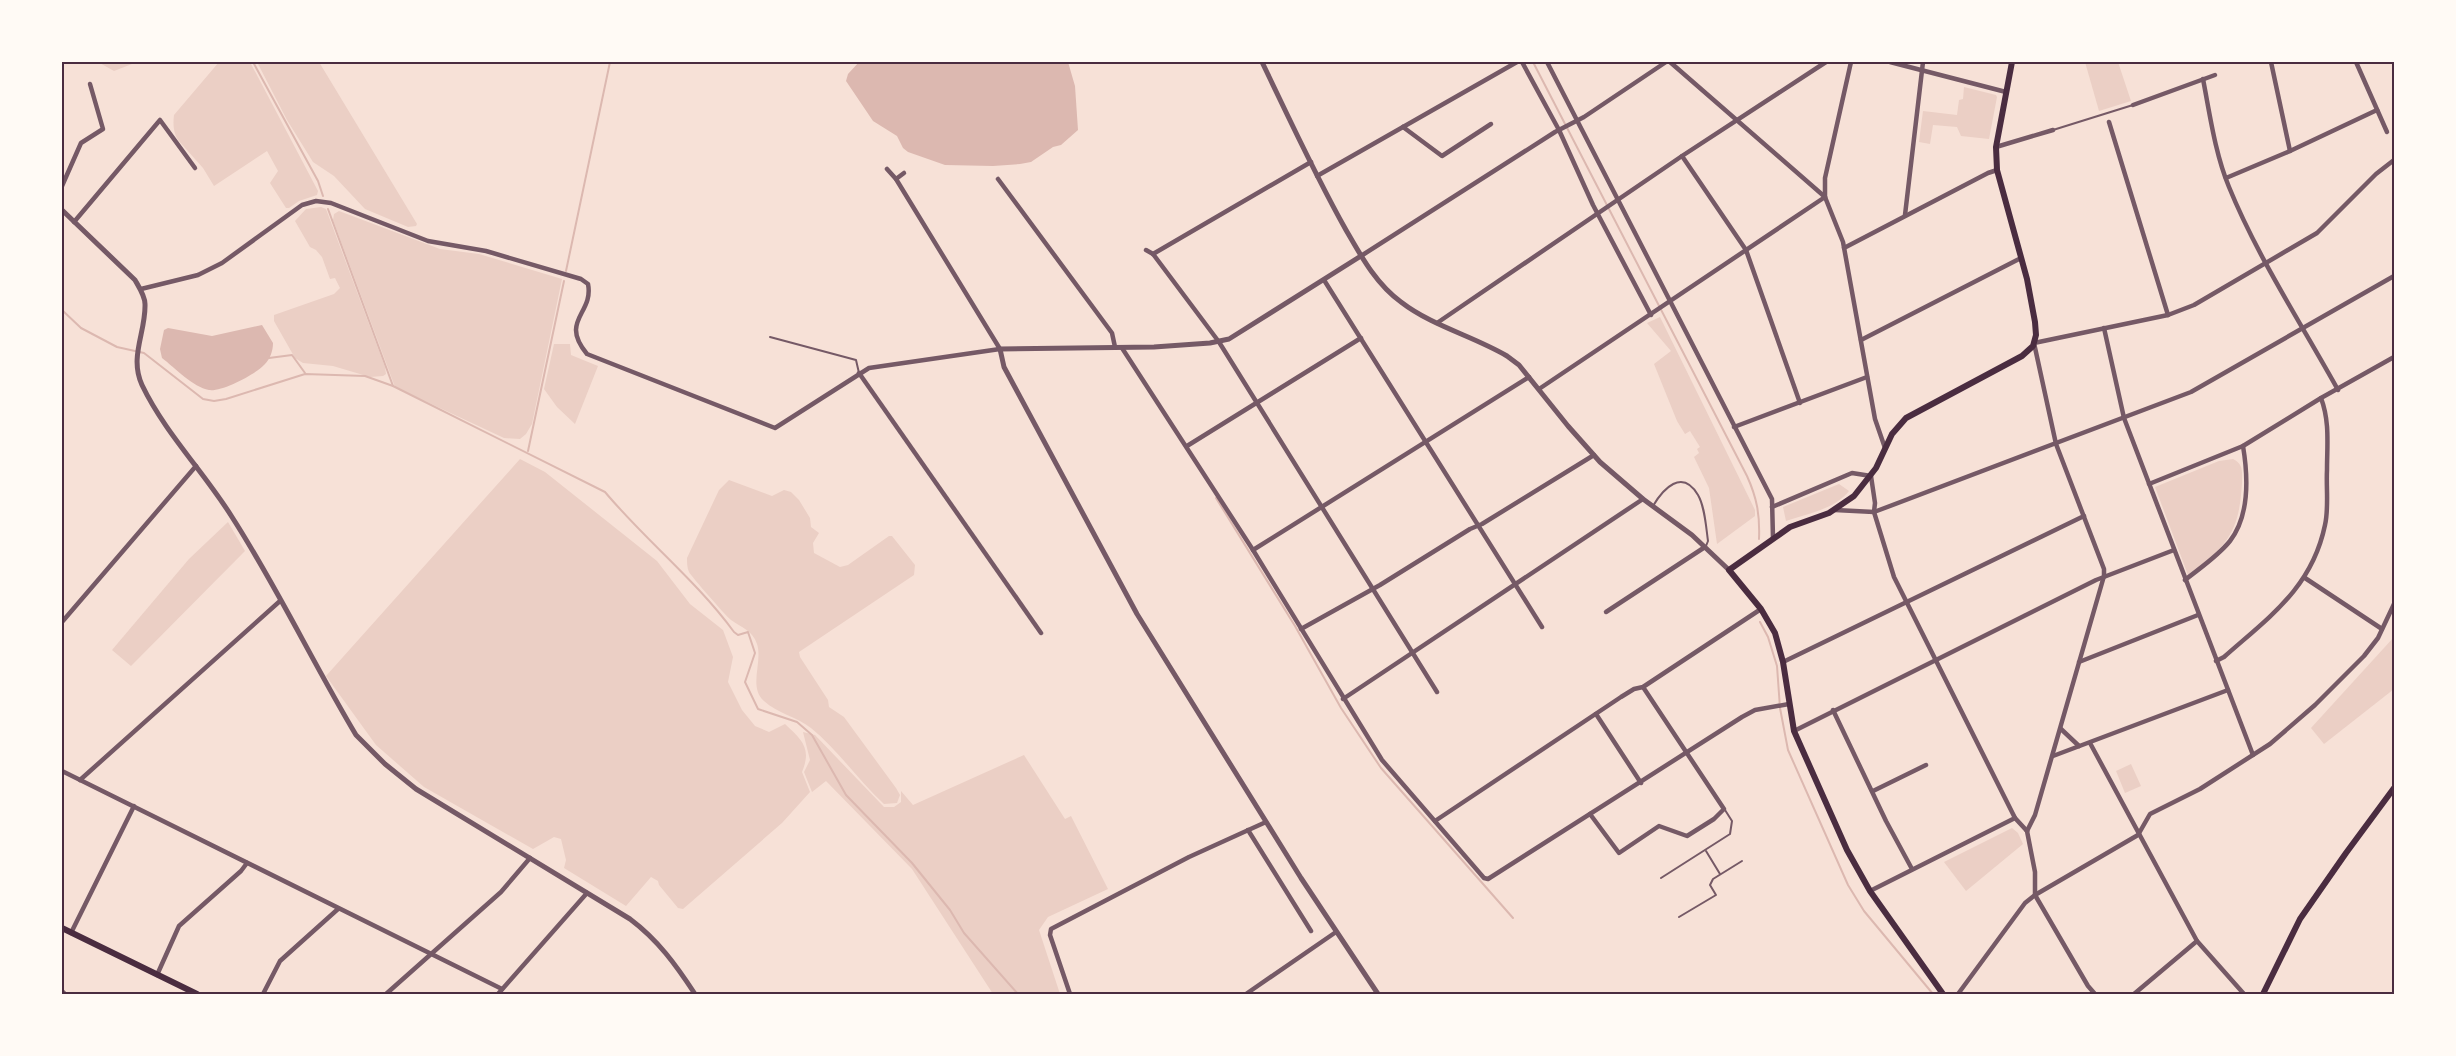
<svg xmlns="http://www.w3.org/2000/svg" width="2456" height="1056" font-family="'Fira Sans',sans-serif">
<style>
.green{fill:#ebcfc5}
.water{fill:#dcb8b0}
.lines{fill:none;stroke-linecap:round;stroke-linejoin:round}
.stream{stroke:#dcb8b0;stroke-width:2}
.service{stroke:#755966;stroke-width:2}
.minor{stroke:#755966;stroke-width:4.5}
.tertiary{stroke:#755966;stroke-width:5}
.secondary{stroke:#4a2c40;stroke-width:6}
.neatline{fill:none;stroke:#4a2c40;stroke-width:2}
</style>
<rect width="100%" height="100%" fill="#f7e1d7"/>
<g class="green">
<path d="M98,62H137L114,71Z"/>
<path d="M219,62H250L318,191L317,195L299,201L289,208H286L270,183L278,171L267,151L214,186L203,168L178,140C173,132 173,123 174,115Z"/>
<path d="M257,62H319L417,224L416,226L408,227L365,209L334,176L313,162L287,120Z"/>
<path d="M2085,62H2118L2131,101L2099,111Z"/>
<path d="M1964,87L1996,95L1997,97L1989,139L1961,136L1957,127L1933,125L1930,144L1919,142L1923,111L1957,115L1959,100L1963,99Z"/>
<path d="M321,207L326,209L385,367L386,374L383,376L370,377L333,366L303,363L295,358L274,321V315L334,294L340,288L335,278L330,279L322,257L316,250L310,247L295,221L306,209Z"/>
<path d="M339,211L440,249L479,254L562,279L532,424L526,434L520,439L504,438L395,387L333,220L334,214Z"/>
<path d="M1660,317L1755,510V516L1717,544L1709,488L1694,457L1699,453L1697,449L1700,447L1690,431L1685,434L1677,421L1654,364L1671,351L1647,323Z"/>
<path d="M554,344H570L571,355L598,366L575,424L557,407L544,389Z"/>
<path d="M520,459L545,472L657,561L690,604L723,630L733,657L728,682L742,710L755,726L769,732L785,724C802,740 812,748 802,772L810,792L782,823L683,909L678,908L659,885L658,881L651,877L626,906L564,868L566,860L561,839L554,837L533,849L424,787L376,745L326,676Z"/>
<path d="M2233,459C2244,464 2242,473 2242,483C2239,533 2228,545 2188,575L2155,487L2219,461Z"/>
<path d="M729,480L772,496L784,490L791,492L799,500L810,518L811,527L819,533L813,543L814,553L840,567L848,565L889,536H892L915,565L914,575L799,652L800,657L828,700L829,707L844,717L896,788L900,795L897,803L884,804C858,780 838,750 811,728C797,717 777,713 764,701C748,687 763,662 757,644C753,631 741,627 731,620C726,616 691,576 689,572C687,568 687,562 687,558L719,490Z"/>
<path d="M1839,484L1849,491C1835,509 1807,514 1786,521L1783,507Z"/>
<path d="M228,522L245,551L131,666L112,650L189,559Z"/>
<path d="M2394,637V689L2324,744L2311,728Z"/>
<path d="M803,732L815,735L884,807H894L901,802V791L913,805L1024,755L1065,819L1071,816L1108,889L1048,917L1039,930L1060,994H993L912,869L826,781L812,792L804,772L810,760Z"/>
<path d="M2131,764L2141,786L2125,793L2116,771Z"/>
<path d="M2012,828L2018,833L2023,844L1966,891L1944,862Z"/>
</g>
<g class="water">
<path d="M859,62H1068L1075,86L1078,130L1061,145L1053,147L1031,162L1020,164L993,166L945,165L908,152L903,148L897,136L873,121L846,81L848,74Z"/>
<path d="M262,325L273,343C273,351 270,359 265,364C256,374 222,392 209,390C193,387 175,368 162,358L160,349L164,330L168,328L212,336Z"/>
</g>
<g class="lines">
<g class="stream">
<path d="M253,62L318,181L323,196"/>
<path d="M1533,62L1747,476C1757,498 1760,515 1759,539"/>
<path d="M328,209L393,386"/>
<path d="M566,271L610,62"/>
<path d="M62,310L81,328L117,347L144,353L203,399L214,401L226,399L305,374L365,376L393,386L605,492C646,541 696,580 734,632L738,635L748,632L755,653L745,682L758,709L797,722L812,735L846,795L912,863L950,910L964,933L1018,994"/>
<path d="M269,358L292,355L305,373"/>
<path d="M528,451L564,281"/>
<path d="M1216,498L1295,626L1341,708L1381,768L1513,918"/>
<path d="M1760,622L1768,637L1777,666L1780,708L1788,750L1848,885L1864,911L1933,994"/>
</g>
<g class="service">
<path d="M2053,130L2133,105"/>
<path d="M770,337L856,360L859,373"/>
<path d="M1653,506C1663,489 1682,468 1698,495C1705,507 1706,527 1708,541L1706,546"/>
<path d="M1706,851L1720,874"/>
<path d="M1661,878L1730,834L1732,821L1725,810"/>
<path d="M1679,917L1716,895L1710,885L1713,879L1742,861"/>
</g>
<g class="minor">
<path d="M1522,62L1559,130L1593,205L1651,315"/>
<path d="M1547,62L1772,499L1773,538"/>
<path d="M1670,62L1825,197L1843,242L1875,419L1885,448"/>
<path d="M1890,62L2006,92"/>
<path d="M2271,62L2290,151"/>
<path d="M2356,62L2387,132"/>
<path d="M2203,79C2210,115 2215,153 2229,187C2257,256 2302,325 2338,390"/>
<path d="M2133,105L2215,75"/>
<path d="M2109,122L2168,315"/>
<path d="M1403,127L1442,156L1491,124"/>
<path d="M1996,147L2053,130"/>
<path d="M1682,156L1746,250L1800,403"/>
<path d="M1317,176L1517,62"/>
<path d="M2226,178L2290,151L2377,110"/>
<path d="M896,179L904,173"/>
<path d="M998,179L1112,333L1115,347"/>
<path d="M62,186L81,143L103,129L90,84"/>
<path d="M1825,197V178L1851,62"/>
<path d="M1905,215L1923,62"/>
<path d="M74,222L160,120L195,168"/>
<path d="M1844,248L1988,173L1997,170"/>
<path d="M1146,250L1153,254L1219,342L1437,692"/>
<path d="M1153,254L1311,162"/>
<path d="M1361,256L1555,132L1584,117L1666,62"/>
<path d="M1324,280L1542,627"/>
<path d="M141,289L198,275L222,263L302,205L316,201L331,203L428,241L486,251L581,279L588,284C594,314 559,320 587,354L775,428L869,368L1000,349L896,179L887,169"/>
<path d="M1437,323L1682,156L1826,62"/>
<path d="M2104,328L2124,418L2253,755"/>
<path d="M1861,340L2021,258"/>
<path d="M1122,348L1253,550L1382,760L1484,878L1488,879L1742,717L1755,710L1789,704"/>
<path d="M859,373L1041,633"/>
<path d="M1539,389L1825,197"/>
<path d="M1734,427L1867,377"/>
<path d="M1187,446L1361,338"/>
<path d="M2149,484L2243,446L2321,398L2394,357"/>
<path d="M1772,507L1852,473L1871,476L1875,503L1874,512L1894,577L2015,818L2027,831"/>
<path d="M1835,510L1874,512"/>
<path d="M1874,512L2191,392L2394,276"/>
<path d="M1253,550L1529,377"/>
<path d="M2305,578L2382,629"/>
<path d="M2185,580C2200,568 2218,556 2230,541C2250,515 2248,476 2243,446"/>
<path d="M1606,612L1705,547"/>
<path d="M62,622L196,466"/>
<path d="M1301,629L1380,585L1470,529L1482,524L1594,455"/>
<path d="M2216,661L2224,657C2269,617 2312,588 2325,525C2329,508 2326,488 2327,470C2327,445 2330,422 2321,398"/>
<path d="M1783,662L2084,516"/>
<path d="M2079,662L2198,615"/>
<path d="M1343,699L1643,499"/>
<path d="M1833,710L1886,821L1912,869"/>
<path d="M1596,714L1641,783"/>
<path d="M2061,729L2079,746"/>
<path d="M1794,731L2096,580L2174,550"/>
<path d="M2090,743L2197,941L2244,994"/>
<path d="M2053,756L2228,690"/>
<path d="M62,771L502,989"/>
<path d="M80,780L280,601"/>
<path d="M1873,791L1926,765"/>
<path d="M1590,814L1619,853L1659,826L1687,836L1714,819L1724,809L1643,687"/>
<path d="M1435,821L1621,697L1634,689L1643,687L1761,609"/>
<path d="M1248,830L1311,931"/>
<path d="M2027,831L2035,815L2104,576V569L2056,444L2034,343L2168,315L2194,305L2317,233L2376,174L2394,160"/>
<path d="M2027,831L2035,872V895L2088,986L2095,994"/>
<path d="M1870,891L2015,818"/>
<path d="M71,933L134,806"/>
<path d="M157,975L179,926L241,871L247,863"/>
<path d="M62,991L65,994"/>
<path d="M263,994L280,961L338,909"/>
<path d="M386,994L501,892L530,858"/>
<path d="M498,994L587,893"/>
<path d="M1070,994L1050,935L1051,929L1189,857L1266,822"/>
<path d="M1246,994L1336,932"/>
<path d="M1958,994L2025,903L2035,895L2138,835L2150,814L2200,789L2270,744L2315,705L2364,656L2378,638L2394,604"/>
<path d="M2134,994L2197,941"/>
</g>
<g class="tertiary">
<path d="M1262,62C1289,118 1315,175 1346,230C1361,256 1376,284 1401,302C1432,326 1473,336 1507,356L1519,365L1568,426L1600,462L1643,499L1692,535L1729,570"/>
<path d="M62,210L135,280C139,287 145,296 145,304C146,332 129,357 142,385C165,433 204,472 232,517C277,587 313,663 356,735L385,764L416,789L630,919C658,940 676,965 695,994"/>
<path d="M1361,256L1229,339L1210,343L1154,347L1000,349L1004,367L1137,614L1301,878L1378,994"/>
</g>
<g class="secondary">
<path d="M62,928L197,994"/>
<path d="M1943,994L1870,891L1847,850L1794,731L1783,662L1775,633L1761,609L1729,570L1790,527L1829,513L1854,496L1876,468L1892,434L1906,418L2022,356L2033,346L2036,335L2035,322L2027,279L1997,170L1996,147L2012,62"/>
<path d="M2263,994L2300,919L2346,853L2394,788"/>
</g>
</g>
<rect width="2456" height="1056" fill="none" stroke="#fffaf5" stroke-width="126"/>
<rect x="63" y="63" width="2330" height="930" class="neatline"/>
</svg>
